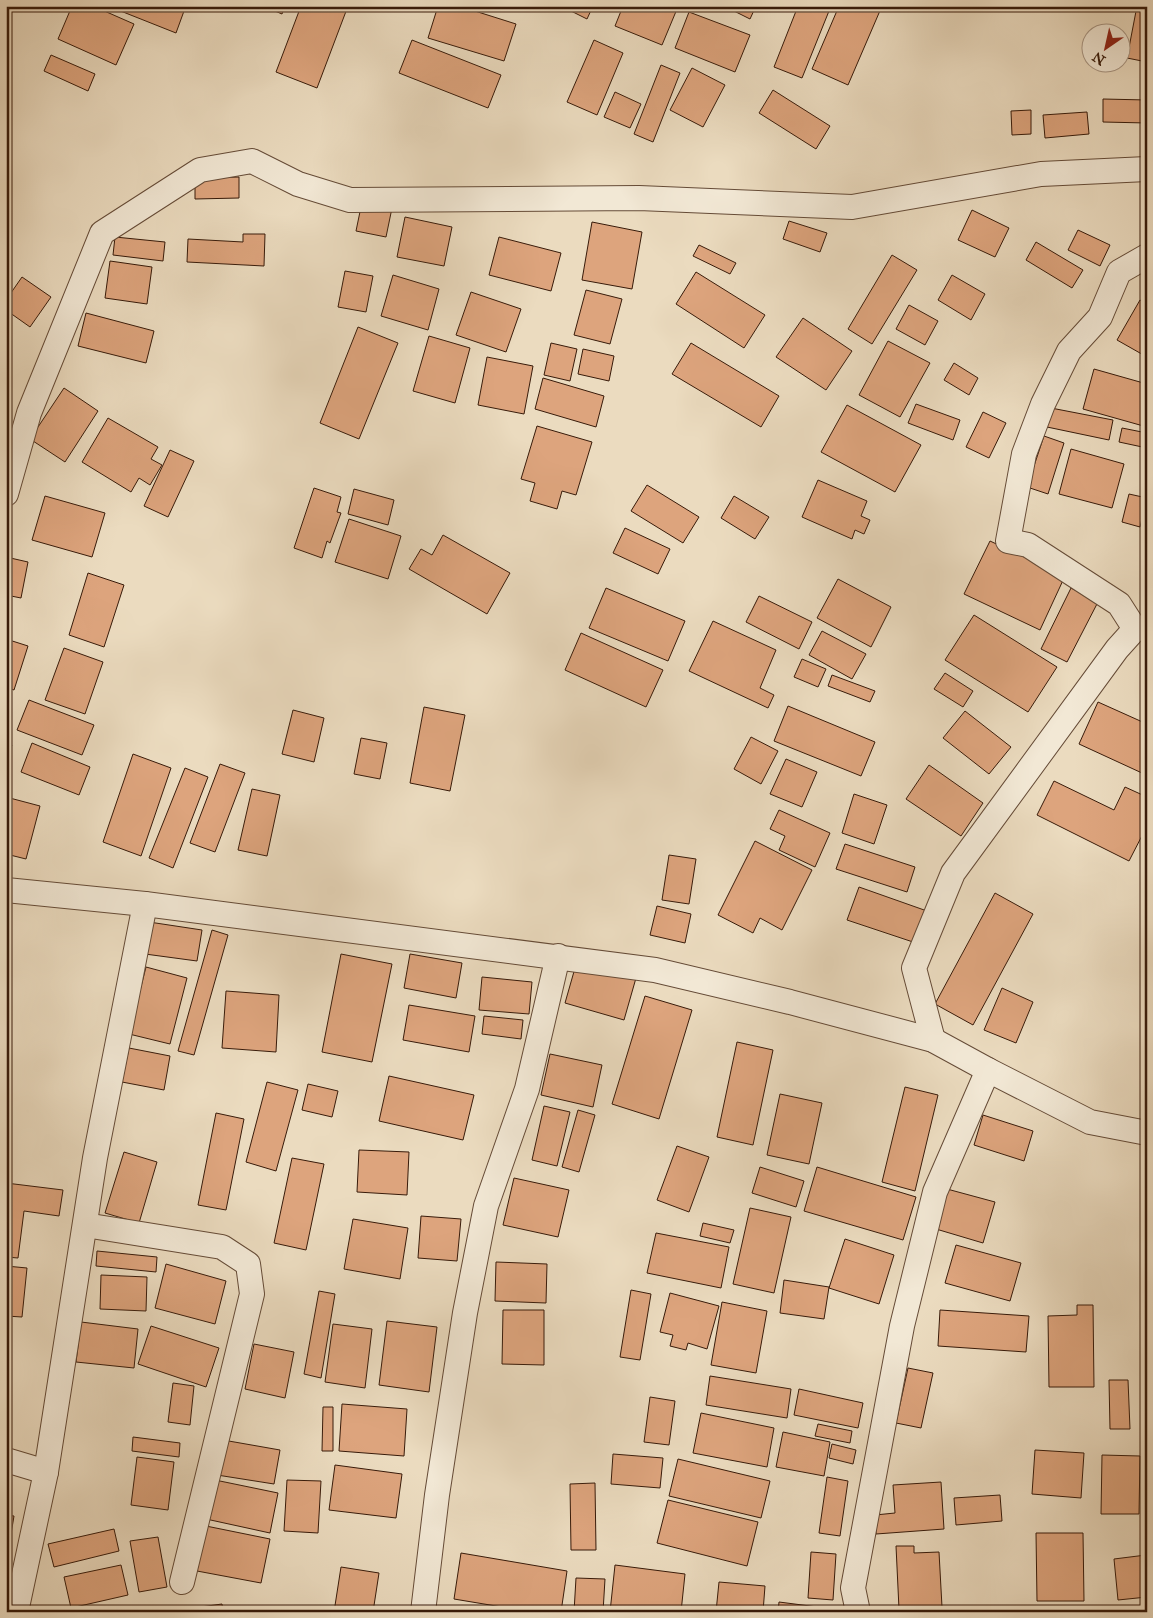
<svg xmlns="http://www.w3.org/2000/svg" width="1153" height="1618" font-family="'IM FELL Great Primer',serif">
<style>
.building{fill:#dda47d;stroke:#381b0a}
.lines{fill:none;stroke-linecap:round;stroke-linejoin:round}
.street-casing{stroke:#654b37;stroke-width:26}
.street{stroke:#f2e8d5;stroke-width:24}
</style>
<rect width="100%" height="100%" fill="#ebdbbf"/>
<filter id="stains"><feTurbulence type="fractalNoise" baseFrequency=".004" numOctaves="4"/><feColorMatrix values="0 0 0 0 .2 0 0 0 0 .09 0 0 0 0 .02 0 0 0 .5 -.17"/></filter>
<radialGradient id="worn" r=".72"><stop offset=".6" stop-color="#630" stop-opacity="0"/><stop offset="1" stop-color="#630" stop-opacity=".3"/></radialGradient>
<g class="building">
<path d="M72,6H93L134,24L116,65L58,39Z"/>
<path d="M108,6H171L184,11L176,33Z"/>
<path d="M263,6H285L282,14Z"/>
<path d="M301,6H348L317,88L276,72Z"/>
<path d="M438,6H459L516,24L504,61L428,38Z"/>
<path d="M561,6H593L587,19Z"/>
<path d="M623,6H669L677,9L662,45L615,26Z"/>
<path d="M724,6H756L750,19Z"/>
<path d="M798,6H831L802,78L774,67Z"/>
<path d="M839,6H882L848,85L812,69Z"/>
<path d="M1137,6H1147V62L1127,58Z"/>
<path d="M689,12L750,35L735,72L675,48Z"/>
<path d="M412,40L501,75L488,108L399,73Z"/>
<path d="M594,40L623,53L597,115L567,102Z"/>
<path d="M51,55L95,74L88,91L44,71Z"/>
<path d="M661,65L680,73L653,142L634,134Z"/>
<path d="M692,68L725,85L703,127L670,110Z"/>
<path d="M773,90L830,126L816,149L759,113Z"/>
<path d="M615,92L641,104L630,128L604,117Z"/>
<path d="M1103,99L1147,100V123L1103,122Z"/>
<path d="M1031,110V134L1012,135L1011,111Z"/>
<path d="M1087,112L1089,134L1045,138L1043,115Z"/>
<path d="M239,177V198L195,199V178Z"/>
<path d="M362,202L392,208L386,237L356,231Z"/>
<path d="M972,210L1009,228L995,257L958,240Z"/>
<path d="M405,217L452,227L444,266L397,257Z"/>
<path d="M789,221L827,233L820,252L783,239Z"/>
<path d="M592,222L642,232L632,289L582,280Z"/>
<path d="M1078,230L1110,245L1100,266L1068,250Z"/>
<path d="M243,234H265L264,266L187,262L188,239L243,242Z"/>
<path d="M115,237L165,242L163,261L113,255Z"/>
<path d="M499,237L561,253L551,291L489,275Z"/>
<path d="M1036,242L1083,270L1072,288L1026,260Z"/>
<path d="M699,245L736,263L730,274L693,256Z"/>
<path d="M892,255L917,270L872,344L848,329Z"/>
<path d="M110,261L152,267L147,304L105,298Z"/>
<path d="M345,271L373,276L366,312L338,307Z"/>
<path d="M696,272L765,315L744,348L676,304Z"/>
<path d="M393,275L439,289L428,330L381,316Z"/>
<path d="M952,275L985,294L971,320L938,300Z"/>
<path d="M22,277L51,297L30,327L6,310V300Z"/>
<path d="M586,290L622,299L610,344L574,335Z"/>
<path d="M471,292L521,309L506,352L456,335Z"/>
<path d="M1140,300L1147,304V357L1117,340Z"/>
<path d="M909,305L938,321L925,345L896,329Z"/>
<path d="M86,313L154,331L146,363L78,346Z"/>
<path d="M803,318L852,351L826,390L776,357Z"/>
<path d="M358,327L398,343L359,439L320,423Z"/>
<path d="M429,336L470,348L455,403L413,391Z"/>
<path d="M888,341L930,363L900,417L859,395Z"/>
<path d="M551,343L577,349L570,381L544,375Z"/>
<path d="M691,343L779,396L761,427L672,374Z"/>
<path d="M583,349L614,356L609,381L578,374Z"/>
<path d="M487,357L533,366L524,414L478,405Z"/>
<path d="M954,363L978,378L969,395L944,380Z"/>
<path d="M1094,369L1147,384V427L1083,409Z"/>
<path d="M543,378L604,396L596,427L535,409Z"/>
<path d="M64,388L98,411L65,462L30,439Z"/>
<path d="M916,404L960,420L953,440L908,423Z"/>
<path d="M847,405L921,445L895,492L821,452Z"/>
<path d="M1051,408L1113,420L1109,440L1047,427Z"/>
<path d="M983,412L1006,423L989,458L966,447Z"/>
<path d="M108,418L158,447L151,459L162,465L150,485L139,478L131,492L82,462Z"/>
<path d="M537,426L592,442L576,495L562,491L557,509L530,501L535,483L521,479Z"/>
<path d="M1122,428L1147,433V448L1119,442Z"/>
<path d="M1044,436L1064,443L1048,494L1027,487Z"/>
<path d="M1071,449L1124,464L1112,508L1059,494Z"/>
<path d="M170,450L194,461L168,517L144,506Z"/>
<path d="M818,480L867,501L861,516L870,520L864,534L855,530L852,539L802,517Z"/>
<path d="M647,485L699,517L683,543L631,511Z"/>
<path d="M314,488L341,497L337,512L341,513L330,543L327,541L322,558L294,548Z"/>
<path d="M354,489L394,500L388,525L348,514Z"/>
<path d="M1129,494L1147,498L1140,527L1122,522Z"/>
<path d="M45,496L105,513L92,557L32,540Z"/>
<path d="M734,496L769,517L755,539L721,518Z"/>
<path d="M349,519L401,536L388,579L335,562Z"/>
<path d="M625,528L670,549L658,574L613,553Z"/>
<path d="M443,535L510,573L487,614L409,569L421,549L432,555Z"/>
<path d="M990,541L1065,576L1040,630L964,594Z"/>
<path d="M6,557L28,562L21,598L6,595Z"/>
<path d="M88,573L124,585L104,647L69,635Z"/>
<path d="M838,579L891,607L871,647L817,618Z"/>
<path d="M606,588L685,621L668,661L589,628Z"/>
<path d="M1071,588L1098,602L1067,662L1041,649Z"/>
<path d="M759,596L812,622L799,649L746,622Z"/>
<path d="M974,615L1057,667L1028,712L945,660Z"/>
<path d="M713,621L776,650L760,688L774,695L768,708L689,671Z"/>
<path d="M822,631L866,654L852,679L809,655Z"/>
<path d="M581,633L663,670L646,707L565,670Z"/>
<path d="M6,639L28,646L14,690L6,687Z"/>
<path d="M64,648L103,662L85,714L45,700Z"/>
<path d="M802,659L826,669L818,687L794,677Z"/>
<path d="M945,673L973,691L963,707L934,689Z"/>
<path d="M832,675L875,691L870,702L828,686Z"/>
<path d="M29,700L94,725L82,755L17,730Z"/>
<path d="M1098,702L1147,724V763L1142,773L1079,744Z"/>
<path d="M788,706L875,742L861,776L774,741Z"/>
<path d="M424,707L465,715L450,791L410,783Z"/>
<path d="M293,710L324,718L314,762L282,754Z"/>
<path d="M965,711L1011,747L989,774L943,738Z"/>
<path d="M751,737L778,751L761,784L734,769Z"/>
<path d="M361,738L387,743L380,779L354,774Z"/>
<path d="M6,743L12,745L6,758Z"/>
<path d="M32,743L90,767L79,795L21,772Z"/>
<path d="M133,754L171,768L141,856L103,842Z"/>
<path d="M786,759L817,772L802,807L770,794Z"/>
<path d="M220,764L245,773L215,852L190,843Z"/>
<path d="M929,765L983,803L961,836L906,799Z"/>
<path d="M185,768L208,777L173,868L149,858Z"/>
<path d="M1054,781L1114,810L1125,787L1147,797V826L1129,861L1037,815Z"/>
<path d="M252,789L280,795L267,856L238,850Z"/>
<path d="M854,794L887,805L874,844L842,833Z"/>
<path d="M6,797L40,806L26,859L6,854Z"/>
<path d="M779,810L830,833L815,867L779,850L785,836L770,829Z"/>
<path d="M755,841L812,870L782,930L760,918L753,933L718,915Z"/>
<path d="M845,844L915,867L907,892L836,869Z"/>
<path d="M669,855L696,859L689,904L662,900Z"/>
<path d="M859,887L927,911L916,943L847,920Z"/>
<path d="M995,893L1033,914L973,1025L935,1004Z"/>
<path d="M657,906L691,914L685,943L650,935Z"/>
<path d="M149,922L202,930L197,961L145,954Z"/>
<path d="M212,930L228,935L194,1055L178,1051Z"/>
<path d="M341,954L392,964L372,1062L322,1052Z"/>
<path d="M410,954L462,963L456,998L404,988Z"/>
<path d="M577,961L636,978L624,1020L565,1003Z"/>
<path d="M146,967L187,978L170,1044L129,1034Z"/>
<path d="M482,977L532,982L529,1014L479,1010Z"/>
<path d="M1002,988L1033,1002L1016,1043L984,1030Z"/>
<path d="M226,991L279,995L276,1052L222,1048Z"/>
<path d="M645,996L692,1010L659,1119L612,1104Z"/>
<path d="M409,1005L475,1016L469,1052L403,1040Z"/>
<path d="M484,1016L523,1020L521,1039L482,1034Z"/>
<path d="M737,1042L773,1050L753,1145L717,1137Z"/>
<path d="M129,1048L170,1056L164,1090L122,1082Z"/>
<path d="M550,1054L602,1065L593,1107L541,1095Z"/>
<path d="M389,1076L474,1095L463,1140L379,1121Z"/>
<path d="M267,1082L298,1090L276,1171L246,1162Z"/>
<path d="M308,1084L338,1091L332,1117L302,1110Z"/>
<path d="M905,1087L938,1095L915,1191L882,1182Z"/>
<path d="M780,1094L822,1103L809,1164L767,1155Z"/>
<path d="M544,1106L570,1112L557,1166L532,1160Z"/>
<path d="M578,1110L595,1115L579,1172L562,1167Z"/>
<path d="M216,1113L244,1119L226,1210L198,1205Z"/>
<path d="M983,1115L1033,1131L1024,1161L974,1145Z"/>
<path d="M677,1146L709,1157L689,1212L657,1200Z"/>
<path d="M359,1150L409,1152L407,1195L357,1192Z"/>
<path d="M124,1152L157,1162L139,1223L105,1213Z"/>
<path d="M292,1158L324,1164L306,1250L274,1243Z"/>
<path d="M760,1167L804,1181L796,1207L752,1193Z"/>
<path d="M817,1167L916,1197L903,1240L804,1211Z"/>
<path d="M514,1178L569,1190L558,1237L503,1225Z"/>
<path d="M6,1183L63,1190L59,1216L24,1211L18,1258L6,1257Z"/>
<path d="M947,1189L995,1202L983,1243L936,1229Z"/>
<path d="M750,1208L791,1217L774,1293L733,1284Z"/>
<path d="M421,1216L461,1219L457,1261L418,1258Z"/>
<path d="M353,1219L408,1228L400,1279L344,1269Z"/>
<path d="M703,1223L734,1230L730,1243L700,1236Z"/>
<path d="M656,1233L729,1247L721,1288L647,1273Z"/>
<path d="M845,1239L894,1255L879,1304L829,1288Z"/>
<path d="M956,1245L1021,1263L1010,1301L945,1283Z"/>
<path d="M97,1251L157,1257L156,1272L96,1266Z"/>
<path d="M496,1262L547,1264L546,1303L495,1301Z"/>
<path d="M166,1264L226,1281L215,1324L155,1308Z"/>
<path d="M6,1266L27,1268L22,1317L6,1316Z"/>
<path d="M101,1275L147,1277L146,1311L100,1309Z"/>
<path d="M784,1280L829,1287L824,1319L780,1313Z"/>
<path d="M631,1290L651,1294L640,1360L620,1357Z"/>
<path d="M319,1291L335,1294L321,1378L304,1374Z"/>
<path d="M670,1293L719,1306L707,1349L688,1343L686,1350L670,1346L673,1335L660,1332Z"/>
<path d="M722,1302L767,1311L756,1373L711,1365Z"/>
<path d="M1077,1305H1093L1094,1387H1049L1048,1316L1077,1315Z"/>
<path d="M503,1310H544V1365L502,1364Z"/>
<path d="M940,1310L1029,1316L1026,1352L938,1346Z"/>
<path d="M387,1321L437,1327L429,1392L379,1385Z"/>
<path d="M81,1322L138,1329L134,1368L76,1362Z"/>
<path d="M333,1324L372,1329L365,1388L325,1382Z"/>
<path d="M151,1326L219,1348L206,1387L138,1364Z"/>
<path d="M254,1344L294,1352L285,1398L245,1389Z"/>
<path d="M908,1368L933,1373L921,1428L896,1423Z"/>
<path d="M710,1376L791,1389L787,1418L706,1405Z"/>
<path d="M1109,1380H1128L1130,1429H1110Z"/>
<path d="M173,1383L194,1386L190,1425L168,1422Z"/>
<path d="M799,1389L863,1403L858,1428L794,1415Z"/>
<path d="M650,1397L675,1401L669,1445L644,1442Z"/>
<path d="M342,1404L407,1409L404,1456L339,1451Z"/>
<path d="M323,1407H333V1451H322Z"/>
<path d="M701,1413L774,1428L767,1467L693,1453Z"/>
<path d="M818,1424L852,1431L850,1443L815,1436Z"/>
<path d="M783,1432L830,1442L824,1476L776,1467Z"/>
<path d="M133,1437L180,1443L179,1457L132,1451Z"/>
<path d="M223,1440L280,1450L274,1484L217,1475Z"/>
<path d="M832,1444L856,1450L853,1464L829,1458Z"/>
<path d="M1035,1450L1084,1453L1081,1498L1032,1494Z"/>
<path d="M613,1454L663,1458L660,1488L611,1484Z"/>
<path d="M1102,1455L1140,1456L1139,1514H1101Z"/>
<path d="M137,1457L174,1462L168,1510L131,1505Z"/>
<path d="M678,1459L770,1481L761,1518L669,1496Z"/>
<path d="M335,1465L402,1474L396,1518L329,1510Z"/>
<path d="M827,1477L848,1481L840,1536L819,1533Z"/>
<path d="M215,1480L278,1493L270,1533L206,1519Z"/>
<path d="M287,1480L321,1481L318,1533L284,1531Z"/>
<path d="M941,1482L944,1529L876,1534L875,1515L895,1513L893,1485Z"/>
<path d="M595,1483L596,1550H571L570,1484Z"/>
<path d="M1000,1495L1002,1521L956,1525L954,1498Z"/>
<path d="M668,1500L758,1522L747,1566L657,1543Z"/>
<path d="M6,1515L14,1516L8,1552H6Z"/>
<path d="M206,1526L270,1539L261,1583L197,1571Z"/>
<path d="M114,1529L119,1551L54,1567L48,1544Z"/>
<path d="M1036,1533H1083L1084,1601H1037Z"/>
<path d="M158,1537L167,1587L139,1592L130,1541Z"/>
<path d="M896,1546H914V1553L939,1552L942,1607L899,1609Z"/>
<path d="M811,1552L836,1554L833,1600L808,1598Z"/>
<path d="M461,1553L567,1571L561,1612H532L454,1599Z"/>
<path d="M1146,1555L1147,1597L1118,1600L1114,1559Z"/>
<path d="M121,1565L128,1595L71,1608L64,1577Z"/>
<path d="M615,1565L685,1574L681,1612H610Z"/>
<path d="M341,1567L379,1573L373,1612H334Z"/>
<path d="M576,1578L605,1579L603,1612H574Z"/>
<path d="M719,1582L765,1586L763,1612H716Z"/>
<path d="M779,1602L841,1610V1612H778Z"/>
<path d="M222,1604L223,1612H187L186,1609Z"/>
<path d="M463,1608L479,1612H462Z"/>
</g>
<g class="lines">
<defs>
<g id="street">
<path d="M6,494L29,413L102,233L200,170L252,161L298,184L350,200L639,198L852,207L1041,174L1147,169"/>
<path d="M6,890L145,904L655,970L790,1002L933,1040L988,1070L1090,1122L1147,1133"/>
<path d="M933,1040L914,968L953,873L1117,649L1135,629L1119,604L1028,545L1008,541L1024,454L1043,404L1069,351L1100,317L1119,272L1147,256"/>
<path d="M85,1225L222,1247L248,1264L252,1294L182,1582"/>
<path d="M6,1460L46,1472"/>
<path d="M16,1612L46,1472L95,1158L145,904"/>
<path d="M423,1612L437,1495L465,1313L486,1206L527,1089L558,956"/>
<path d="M858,1612L853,1588L902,1326L935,1192L988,1070"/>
</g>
</defs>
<use href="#street" class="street-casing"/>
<use href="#street" class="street"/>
</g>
<rect width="1153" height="1618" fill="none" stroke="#ebdbbf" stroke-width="25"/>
<rect x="8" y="8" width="1138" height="1603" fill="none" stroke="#381b0a" stroke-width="2.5"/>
<rect x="12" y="12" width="1128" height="1593" fill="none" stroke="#381b0a"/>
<g transform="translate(1106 48) rotate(214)"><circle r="24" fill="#f2e8d5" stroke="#a89684"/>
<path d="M0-4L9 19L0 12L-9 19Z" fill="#8f2418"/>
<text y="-8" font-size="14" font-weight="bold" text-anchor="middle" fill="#381b0a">N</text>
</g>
<rect width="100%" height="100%" filter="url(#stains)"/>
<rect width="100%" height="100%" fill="url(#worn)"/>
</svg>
